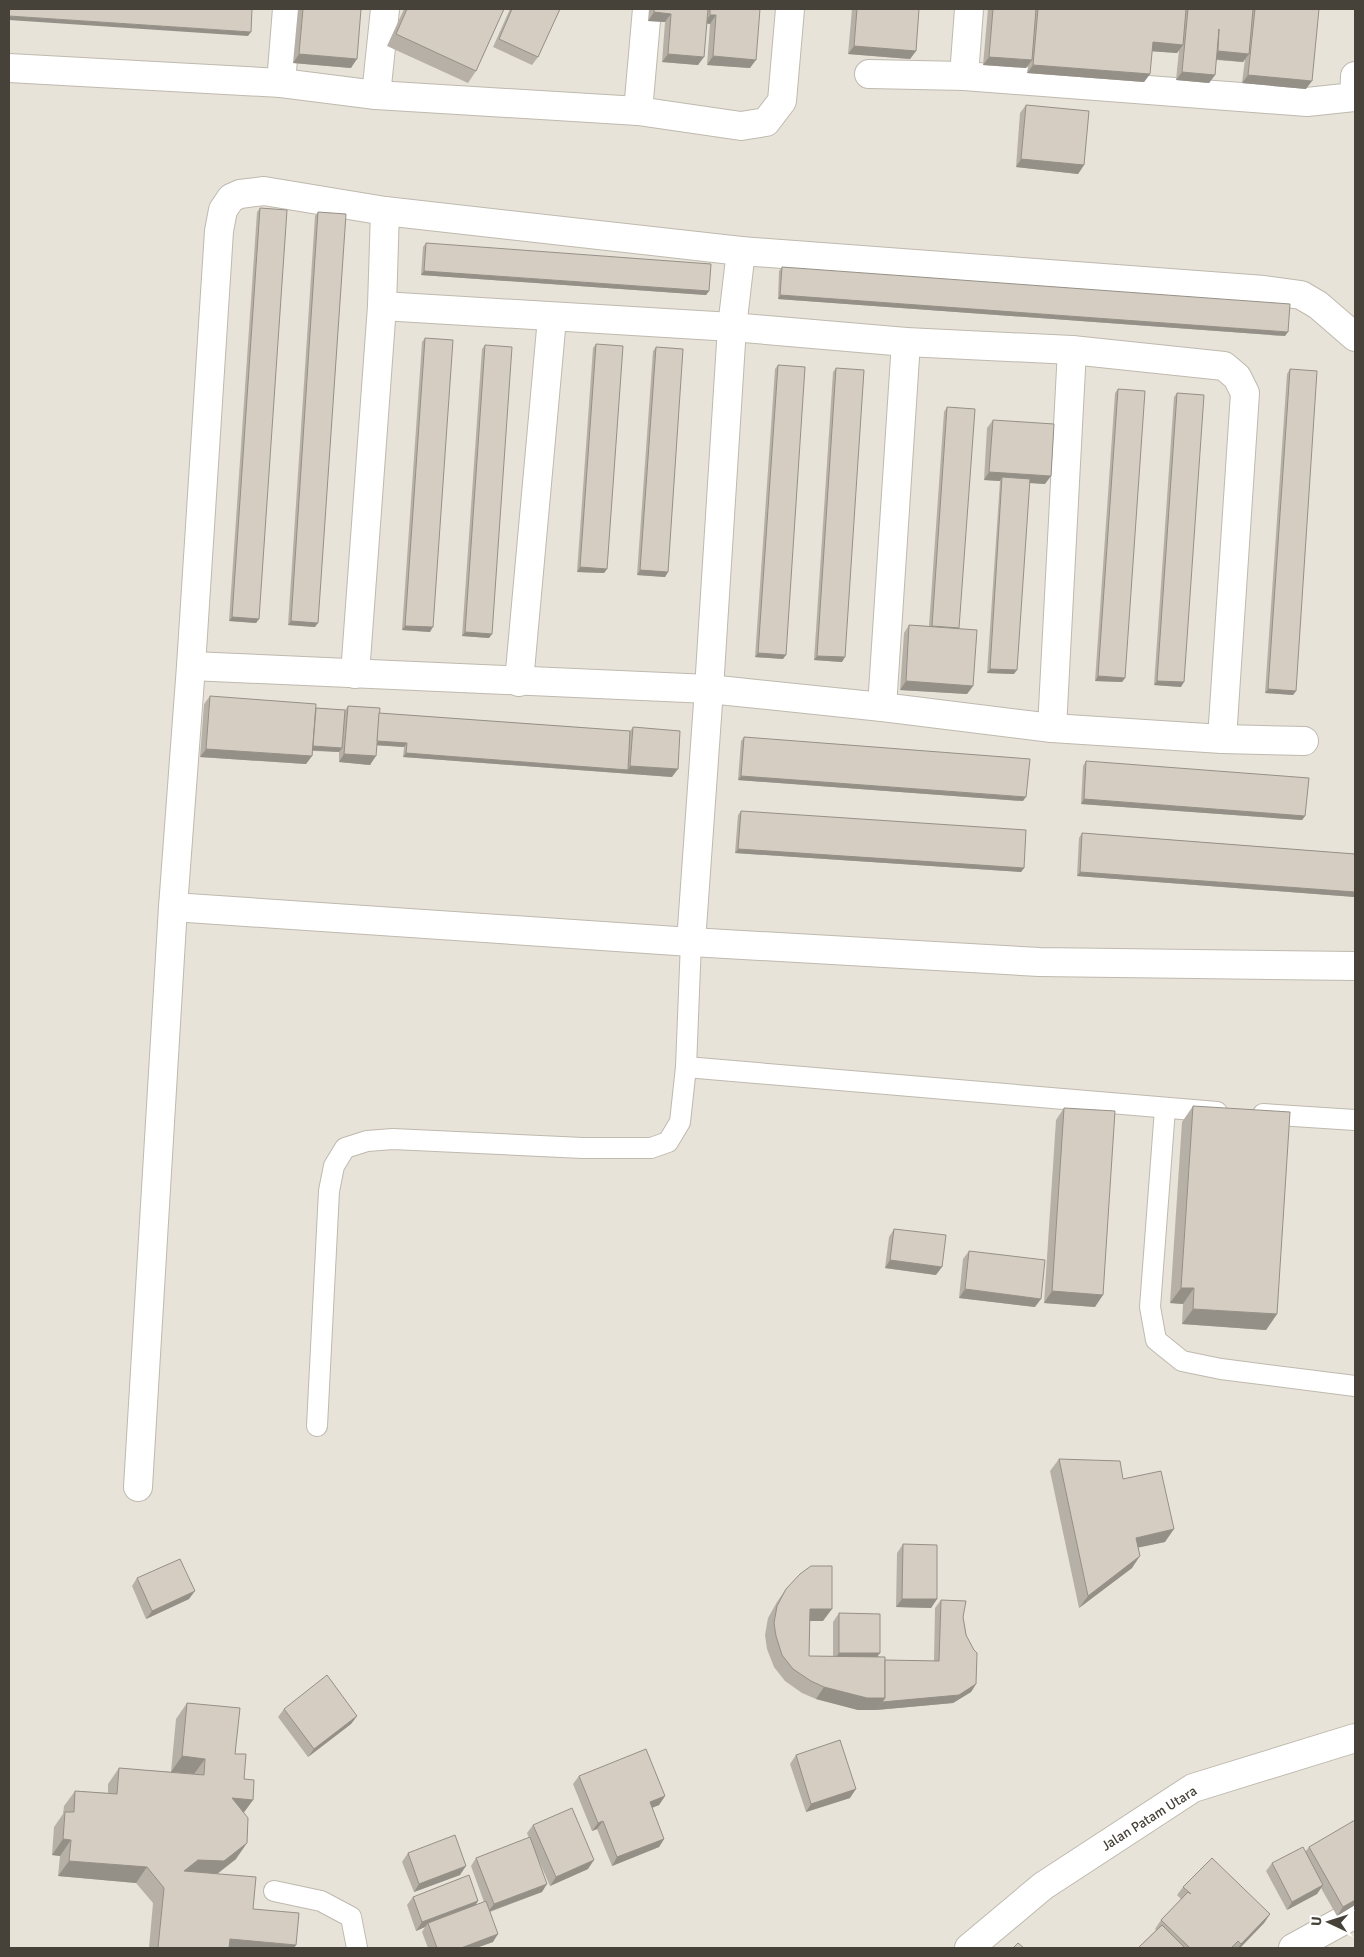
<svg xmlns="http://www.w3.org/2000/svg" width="1364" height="1957" font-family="Signika,sans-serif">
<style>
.residential{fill:#e7e3d9}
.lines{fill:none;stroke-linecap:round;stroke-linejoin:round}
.service-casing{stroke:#bfb9ae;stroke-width:22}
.minor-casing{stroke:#bfb9ae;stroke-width:30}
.service{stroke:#fff;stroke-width:20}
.minor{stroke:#fff;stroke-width:28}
.wall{fill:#b7b0a6}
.shaded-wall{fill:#959087}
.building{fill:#d5cdc1;stroke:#959087}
.labels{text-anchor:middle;stroke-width:4;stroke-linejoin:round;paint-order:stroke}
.street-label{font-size:14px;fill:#474239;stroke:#fff}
</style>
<rect width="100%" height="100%" fill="#f4f1eb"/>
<rect class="residential" x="9" y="9" width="1346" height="1939"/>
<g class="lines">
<defs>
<g id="service">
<path d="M686,1067L1217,1112"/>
<path d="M1165,1109L1150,1307L1156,1340L1182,1361L1221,1369L1355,1386"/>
<path d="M1263,1114L1355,1120"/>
<path d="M317,1426L329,1191L334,1166L345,1148L367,1141L393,1139L583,1148H651L668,1142L680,1122L686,1067L691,942"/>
<path d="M274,1891L321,1901L351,1917L357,1948"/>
</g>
<g id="minor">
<path d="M9,68L281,83L376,95L638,111L741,126L766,122L782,101L790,9"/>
<path d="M869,74L964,76L1307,102L1354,97L1355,76"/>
<path d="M964,76L969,9"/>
<path d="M281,83L287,9"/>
<path d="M376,95L385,9"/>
<path d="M638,111L647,9"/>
<path d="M382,306L732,327L906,342L1072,350L1224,366L1237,377L1245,393L1222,739"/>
<path d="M191,666L709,689L882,707L1052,728L1222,739L1304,741"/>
<path d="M355,674L382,306L385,211"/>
<path d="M519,682L552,318"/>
<path d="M882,707L906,342"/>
<path d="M1052,728L1072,350"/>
<path d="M173,907L691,942L1039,962L1355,966"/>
<path d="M691,942L709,689L732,327L741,251"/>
<path d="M138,1487L173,907L191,666L219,231L223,210L231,198L240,194L264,191L385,211L741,251L1264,290L1301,295L1318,305L1355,337"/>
<path d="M969,1948L1043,1886L1193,1788L1355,1738"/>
<path d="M1293,1948L1355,1914"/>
</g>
</defs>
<use href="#service" class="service-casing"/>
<use href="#minor" class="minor-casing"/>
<use href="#service" class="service"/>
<use href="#minor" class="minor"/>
</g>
<g class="wall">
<path d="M298,9H361L351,68L293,63Z"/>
<path d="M404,9H504L476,71L468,83L387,46Z"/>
<path d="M510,9H560L538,57L532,65L493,47Z"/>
<path d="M649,9H760L750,68L707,65L710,24L707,23L698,65L662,62L665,22L648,21Z"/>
<path d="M852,9H919L916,51L910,59L848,54Z"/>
<path d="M988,9H1319L1306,89L1242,83L1245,59L1243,62L1216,60L1215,75L1209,83L1176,80L1179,50L1177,53L1152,51L1150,74L1144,82L1027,73L1028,66L1026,68L983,65Z"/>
<path d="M1026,105L1084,165L1078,174L1016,167L1020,113Z"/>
<path d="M260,208L259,619L256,623L229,621L257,212Z"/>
<path d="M318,212L315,627L288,625L315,216Z"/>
<path d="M426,243L709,291L706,295L421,275L423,247Z"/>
<path d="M782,267L1285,336L778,299L779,271Z"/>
<path d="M425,338L430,632L402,630L422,342Z"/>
<path d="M596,344L607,569L604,573L577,572L593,348Z"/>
<path d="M485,345L492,634L489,638L462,636L482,349Z"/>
<path d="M656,347L668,572L665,577L637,575L653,351Z"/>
<path d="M778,365L783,659L755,657L775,369Z"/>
<path d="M836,368L842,662L814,660L833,372Z"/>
<path d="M1290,369L1296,691L1293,695L1265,693L1287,374Z"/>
<path d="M1118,389L1125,678L1122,682L1095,681L1115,393Z"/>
<path d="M1177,393L1181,687L1154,685L1174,397Z"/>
<path d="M947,407L959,628L973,686L967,694L900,690L904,633L909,625L929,626L944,412Z"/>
<path d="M993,420L1045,484L1029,483L1014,674L987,673L1000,481L984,480L987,428Z"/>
<path d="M210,696L316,708L345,710L348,706L379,713L630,731L633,727L672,777L403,757L404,747L377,745L370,765L339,762V752L313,751L312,756L306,764L200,757L204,704Z"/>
<path d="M744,737L1023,801L738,780L741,741Z"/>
<path d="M1086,761L1305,816L1302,820L1081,804L1083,766Z"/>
<path d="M741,811L1024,868L1021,872L735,853L738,815Z"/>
<path d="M1082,833L1355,854V897L1077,876L1079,838Z"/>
<path d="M1193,1106L1277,1314L1266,1330L1182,1324L1183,1304L1170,1303L1182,1122Z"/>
<path d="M1064,1108L1095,1307L1044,1303L1056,1120Z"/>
<path d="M894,1229L936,1275L885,1268L889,1237Z"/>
<path d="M969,1251L1035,1307L959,1298L963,1259Z"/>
<path d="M1059,1459L1123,1479L1165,1542L1138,1547L1132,1568L1079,1608L1050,1471Z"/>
<path d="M903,1544L937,1599L931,1608L896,1607L897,1553Z"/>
<path d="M137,1578L189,1599L146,1619L132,1586Z"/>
<path d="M786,1589L823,1621H810L809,1656H833V1622L839,1613L878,1656L885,1660L934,1661L935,1608L941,1600L963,1617L976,1684L971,1692L953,1703L876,1710H858L816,1699L802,1693L785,1681L774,1667L767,1649L765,1635L768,1618L777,1602Z"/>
<path d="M187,1703L235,1754L244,1779L253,1800L244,1812L236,1859L217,1874L253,1909L296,1945L294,1948H149L153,1903L136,1883L58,1876L60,1856L52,1855L54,1827L63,1814L64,1806L75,1791L108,1793V1784L119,1768L171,1772L176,1719Z"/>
<path d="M284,1709L357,1716L351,1724L308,1757L278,1717Z"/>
<path d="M796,1755L850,1798L806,1812L790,1764Z"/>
<path d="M579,1776L665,1796L659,1805L652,1807L664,1839L659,1847L612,1866L597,1829L592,1831L573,1784Z"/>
<path d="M533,1825L588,1869L550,1886L536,1854L542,1892L490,1912L493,1942L476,1948H428L422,1932L425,1927L416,1931L407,1905L413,1897L478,1901L475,1905L484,1902L471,1866L476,1858L529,1838L527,1833Z"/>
<path d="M1309,1847L1355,1905L1337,1916L1321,1888L1317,1894L1287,1910L1266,1871L1272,1863L1305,1852Z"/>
<path d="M408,1853L460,1875L414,1892L402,1862Z"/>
<path d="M1183,1887L1270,1914L1264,1923L1240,1948H1138L1156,1930L1155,1929L1161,1920L1181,1899L1177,1895Z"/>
</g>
<g class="shaded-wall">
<path d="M654,12L671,14L665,22L648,21Z"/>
<path d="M710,15H716L710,24L704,23Z"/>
<path d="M9,16L251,32L248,36L9,20Z"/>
<path d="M1153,42L1183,45L1177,53L1147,51Z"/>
<path d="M854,46L916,51L910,59L848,54Z"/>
<path d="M1218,51L1249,54L1243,62L1212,59Z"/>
<path d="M299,54L357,59L351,68L293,63Z"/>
<path d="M668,54L704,57L698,65L662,62Z"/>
<path d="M713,56L756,60L750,68L707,65Z"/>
<path d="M989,57L1032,60L1026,68L983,65Z"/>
<path d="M1033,65L1150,74L1144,82L1027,73Z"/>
<path d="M1182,72L1215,75L1209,83L1176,80Z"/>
<path d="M1248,75L1312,81L1306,89L1242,83Z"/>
<path d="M1021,159L1084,165L1078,174L1016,167Z"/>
<path d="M424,271L709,291L706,295L421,275Z"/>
<path d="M780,295L1288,332L1285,336L778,299Z"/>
<path d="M989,472L1051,476L1045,484L1002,481V477L1000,481L984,480Z"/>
<path d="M580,567L607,569L604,573L577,572Z"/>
<path d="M640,570L668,572L665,577L637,575Z"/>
<path d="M232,617L259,619L256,623L229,621Z"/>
<path d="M291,621L318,623L315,627L288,625Z"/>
<path d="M405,626L433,627L430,632L402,630Z"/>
<path d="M465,632L492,634L489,638L462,636Z"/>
<path d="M758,653L786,655L783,659L755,657Z"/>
<path d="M817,656L845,657L842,662L814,660Z"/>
<path d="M990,669L1017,670L1014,674L987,673Z"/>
<path d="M1098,676L1125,678L1122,682L1095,681Z"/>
<path d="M906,681L973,686L967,694L900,690Z"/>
<path d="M1157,681L1184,682L1181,687L1154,685Z"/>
<path d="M1268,689L1296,691L1293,695L1265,693Z"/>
<path d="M375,740L407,743L404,747L372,745Z"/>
<path d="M310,746L342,748L339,752L307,750Z"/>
<path d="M206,749L312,756L306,764L200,757Z"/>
<path d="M406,753L628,770L630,766L678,769L672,777L403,757Z"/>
<path d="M344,754L376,756L370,765L339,762Z"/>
<path d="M741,776L1026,797L1023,801L738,780Z"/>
<path d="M1084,799L1305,816L1302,820L1081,804Z"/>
<path d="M738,849L1024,868L1021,872L735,853Z"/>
<path d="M1080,872L1355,892V897L1077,876Z"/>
<path d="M890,1260L942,1267L936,1275L885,1268Z"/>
<path d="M1181,1288H1194L1183,1304L1170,1303Z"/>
<path d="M965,1289L1041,1299L1035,1307L959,1298Z"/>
<path d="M1052,1291L1103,1295L1095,1307L1044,1303Z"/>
<path d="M1193,1309L1277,1314L1266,1330L1182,1324Z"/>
<path d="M1174,1529L1165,1542L1127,1550L1136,1538Z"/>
<path d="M1140,1556L1132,1568L1079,1608L1088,1596Z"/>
<path d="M195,1591L189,1599L146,1619L152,1611Z"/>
<path d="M902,1599H937L931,1608L896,1607Z"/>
<path d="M810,1609H832L823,1621H802Z"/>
<path d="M839,1653H880L874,1661H833Z"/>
<path d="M976,1684L971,1692L953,1703L876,1710L882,1702Z"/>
<path d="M824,1687L885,1698L876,1710H858L816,1699Z"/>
<path d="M357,1716L351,1724L308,1757L314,1749Z"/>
<path d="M182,1756L205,1759L194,1774L171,1772Z"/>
<path d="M856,1789L850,1798L806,1812L811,1804Z"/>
<path d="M665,1796L659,1805L645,1811L650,1802Z"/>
<path d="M232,1798L253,1800L242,1815Z"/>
<path d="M603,1821L597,1829L592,1831L598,1823Z"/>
<path d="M63,1839L71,1840L60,1856L52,1855Z"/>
<path d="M664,1839L659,1847L612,1866L617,1857Z"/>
<path d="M247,1843L236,1859L213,1877L184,1871L198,1860Z"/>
<path d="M594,1860L588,1869L550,1886L556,1877Z"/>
<path d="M69,1861L147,1867L136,1883L58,1876Z"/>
<path d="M466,1866L460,1875L414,1892L419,1884Z"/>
<path d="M547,1884L542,1892L488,1912L494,1904Z"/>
<path d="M1323,1885L1317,1894L1287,1910L1292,1902Z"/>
<path d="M1355,1900V1905L1337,1916L1343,1907Z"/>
<path d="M478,1901L472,1910L428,1923L425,1927L416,1931L422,1922Z"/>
<path d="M1270,1914L1264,1923L1240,1948H1238L1241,1944Z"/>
<path d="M498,1934L493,1942L476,1948H461Z"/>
<path d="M230,1939L296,1945L294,1948H224Z"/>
</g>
<g class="building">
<path d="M9,9H252L251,32L9,16Z"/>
<path d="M303,9H361L357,59L299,54Z"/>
<path d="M407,9H504L476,71L396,34Z"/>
<path d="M512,9H560L538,57L499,39Z"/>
<path d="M654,9H708L704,57L668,54L671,14L654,12Z"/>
<path d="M710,9H760L756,60L713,56L716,15H710Z"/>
<path d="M857,9H919L916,51L854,46Z"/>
<path d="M993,9H1036L1032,60L989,57Z"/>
<path d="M1038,9H1186L1183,45L1153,42L1150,74L1033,65Z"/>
<path d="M1188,9H1253L1249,54L1218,51L1219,29L1215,75L1182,72Z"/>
<path d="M1255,9H1319L1312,81L1248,75Z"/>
<path d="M1026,105L1089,111L1084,165L1021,159Z"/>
<path d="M260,208L287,210L259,619L232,617Z"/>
<path d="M318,212L346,214L318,623L291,621Z"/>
<path d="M426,243L711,264L709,291L424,271Z"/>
<path d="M782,267L1290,304L1288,332L780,295Z"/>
<path d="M425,338L453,340L433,627L405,626Z"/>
<path d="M596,344L623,346L607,569L580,567Z"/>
<path d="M485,345L512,347L492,634L465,632Z"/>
<path d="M656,347L683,349L668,572L640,570Z"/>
<path d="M778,365L805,367L786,655L758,653Z"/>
<path d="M836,368L864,370L845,657L817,656Z"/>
<path d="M1290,369L1317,371L1296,691L1268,689Z"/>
<path d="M1118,389L1145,391L1125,678L1098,676Z"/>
<path d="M1177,393L1204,395L1184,682L1157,681Z"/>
<path d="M947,407L975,409L959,628L932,626Z"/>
<path d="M993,420L1054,424L1051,476L989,472Z"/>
<path d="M1002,477L1030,479L1017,670L990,669Z"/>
<path d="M909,625L977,630L973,686L906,681Z"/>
<path d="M210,696L316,704L312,756L206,749Z"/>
<path d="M348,706L380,708L376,756L344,754Z"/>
<path d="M316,708L345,710L342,748L313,746Z"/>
<path d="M379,713L630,731L628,770L406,753L407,743L377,741Z"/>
<path d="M633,727L680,731L678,769L630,766Z"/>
<path d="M744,737L1030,759L1026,797L741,776Z"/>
<path d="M1086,761L1309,778L1305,816L1084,799Z"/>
<path d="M741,811L1026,830L1024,868L738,849Z"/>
<path d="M1082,833L1355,854V892L1080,872Z"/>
<path d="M1193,1106L1290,1112L1277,1314L1193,1309L1194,1288H1181Z"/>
<path d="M1064,1108L1115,1111L1103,1295L1052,1291Z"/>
<path d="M894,1229L946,1235L942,1267L890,1260Z"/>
<path d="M969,1251L1045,1260L1041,1299L965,1289Z"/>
<path d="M1059,1459L1120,1461L1123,1479L1161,1471L1174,1529L1136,1538L1140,1556L1088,1596Z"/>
<path d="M903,1544L937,1545V1599H902Z"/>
<path d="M180,1559L195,1591L152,1611L137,1578Z"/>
<path d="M811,1566H832V1609H810L809,1656L885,1657V1698H867L824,1687L811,1681L793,1669L782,1655L776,1636L774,1623L777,1606L786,1589L800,1574Z"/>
<path d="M941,1600L966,1601L963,1617L966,1635L974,1650L977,1653L976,1684L959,1695L882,1702L885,1698V1660L939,1661Z"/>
<path d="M839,1613L880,1614V1653H839Z"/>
<path d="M327,1675L357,1716L314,1749L284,1709Z"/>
<path d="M187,1703L240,1708L235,1754H246L244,1779L254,1780L253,1800L232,1798L248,1818L247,1843L224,1861L198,1860L184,1871L256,1877L253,1909L299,1913L296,1945L230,1939L229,1948H158L164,1888L147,1867L69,1861L71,1840L63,1839L65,1812H74L75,1791L117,1794L119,1768L204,1775L205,1759L182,1756Z"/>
<path d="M840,1740L856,1789L811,1804L796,1755Z"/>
<path d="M646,1749L665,1796L650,1802L664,1839L617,1857L603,1821L598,1823L579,1776Z"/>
<path d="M572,1808L594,1860L556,1877L533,1825Z"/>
<path d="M1355,1820V1900L1343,1907L1309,1847Z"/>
<path d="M455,1835L466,1866L419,1884L408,1853Z"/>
<path d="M530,1837L547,1884L494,1904L476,1858Z"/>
<path d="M1303,1847L1323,1885L1292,1902L1272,1863Z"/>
<path d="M1212,1858L1270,1914L1241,1944L1238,1941L1231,1948H1190L1161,1920L1188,1892L1191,1894L1183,1887Z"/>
<path d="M469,1875L478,1901L422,1922L413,1897Z"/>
<path d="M486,1901L498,1934L461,1948H437L428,1923Z"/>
<path d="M1162,1925L1185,1948H1138Z"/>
<path d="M1018,1943L1024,1948H1013Z"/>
</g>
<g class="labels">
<g class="street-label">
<text transform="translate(1149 1818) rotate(-32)" y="5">Jalan Patam Utara</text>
</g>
</g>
<rect width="1364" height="1957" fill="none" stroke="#474239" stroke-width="20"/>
<g transform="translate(1329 1922) rotate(274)" stroke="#ffffff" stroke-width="4" paint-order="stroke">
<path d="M0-4L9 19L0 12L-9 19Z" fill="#474239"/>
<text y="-8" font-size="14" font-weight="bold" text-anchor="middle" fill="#474239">U</text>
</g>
</svg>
